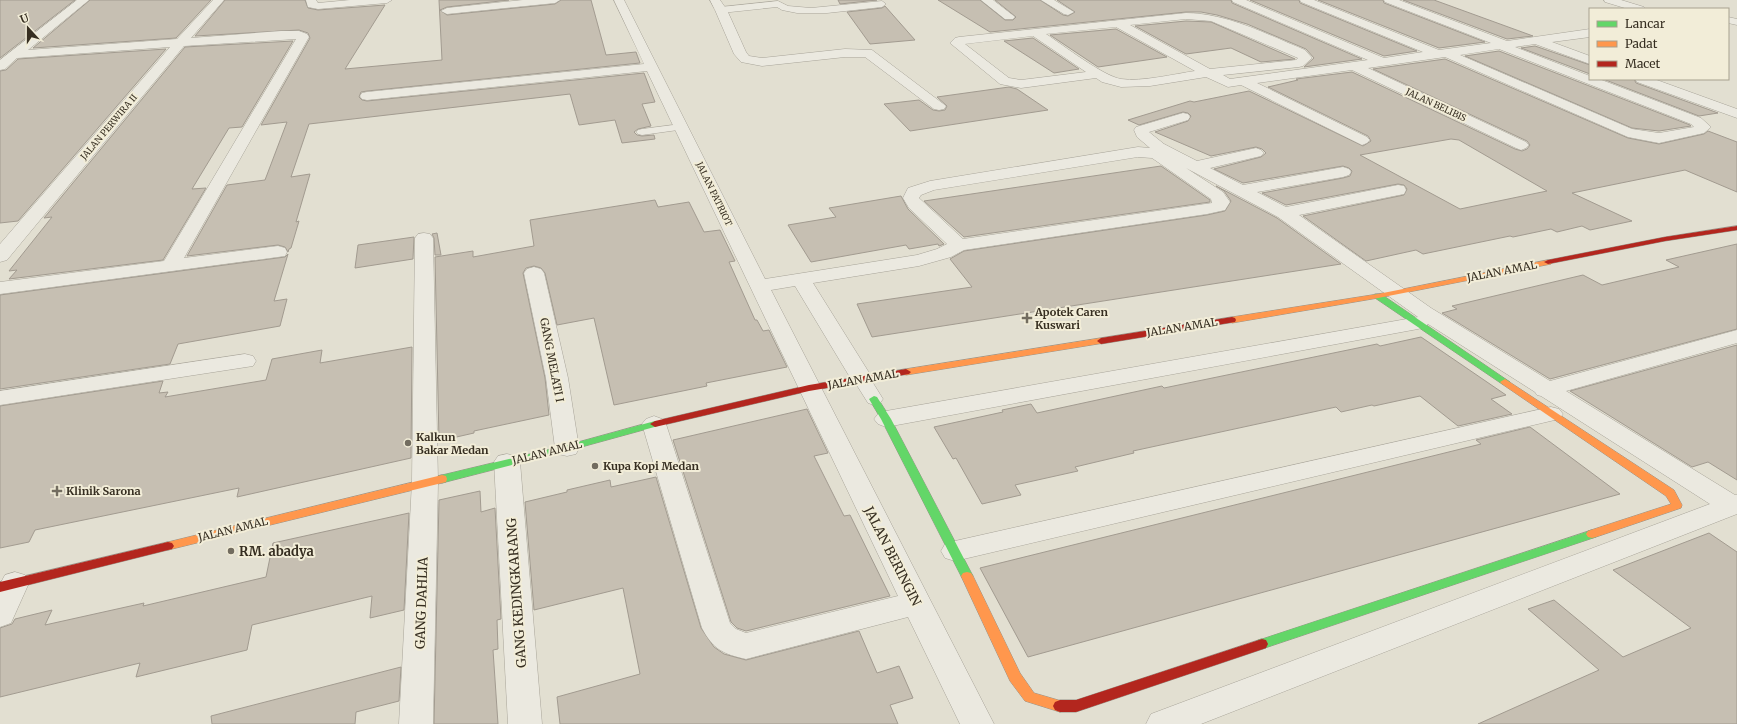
<svg xmlns="http://www.w3.org/2000/svg" width="1737" height="724" font-family="Merriweather,serif">
<style>
.building{fill:#c6bfb2;stroke:#a29b90;fill-rule:evenodd}
.lines{fill:none;stroke-linecap:round;stroke-linejoin:round}
.lane-casing{stroke:#a8a499;stroke-width:1}
.street-casing{stroke:#a8a499;stroke-width:1}
.fast-casing{stroke:#979389;stroke-width:1}
.slow-casing{stroke:#979389;stroke-width:1}
.jam-casing{stroke:#979389;stroke-width:1}
.lane{fill:#ebe9e0;fill-rule:evenodd}
.street{fill:#ebe9e0;fill-rule:evenodd}
.fast{fill:#63d668;fill-rule:evenodd}
.slow{fill:#ff974d;fill-rule:evenodd}
.jam{fill:#b3261e;fill-rule:evenodd}
.poi-dot{fill:#726c5f;stroke:#f2edd8;stroke-width:1.5}
.labels{text-anchor:middle;stroke-width:4;stroke-linejoin:round;paint-order:stroke}
.far-street-label{font-size:9px;fill:#362e21;stroke:#f2edd8}
.street-label{font-size:11px;fill:#362e21;stroke:#f2edd8}
.poi-label{font-size:11px;font-weight:bold;fill:#362e21;stroke:#f2edd8;text-anchor:start}
.near-poi-label{font-size:13px;font-weight:bold;fill:#362e21;stroke:#f2edd8;text-anchor:start}
.near-street-label{font-size:13px;fill:#362e21;stroke:#f2edd8}
</style>
<rect width="100%" height="100%" fill="#e2dfd1"/>
<g class="building">
<path d="M0,0H75L0,58Z"/>
<path d="M90,0H211L176,38L33,48Z"/>
<path d="M225,0H305L308,8L318,10L385,5L345,69L442,60L439,0H509L447,7L440,10L447,15L555,4L561,0H591L606,55L636,52L640,63L367,91L361,92L359,97L362,100L367,101L644,73L655,102L642,104L651,126L638,129L634,132L637,135L642,136L654,135L655,139L622,143L615,120L579,125L570,94L309,124L291,177L310,174L296,222L299,221L291,248L289,249L288,252L285,247L278,245L187,256L227,185L265,180L287,122L261,125L310,38L308,33L299,30L195,36Z"/>
<path d="M838,0H877L840,4Z"/>
<path d="M938,0H980L1005,20H1013L1016,17L995,0H1040L1063,15L1068,16L1075,12L1057,0H1231L1232,3L1362,59L1304,67L1314,58L1306,49L1247,24L1217,15L1201,12H1186L990,32Z"/>
<path d="M1250,0H1299L1300,3L1417,51L1384,56Z"/>
<path d="M1318,0H1383L1384,3L1485,42L1439,48Z"/>
<path d="M1403,0H1434L1533,36L1507,39Z"/>
<path d="M885,6L915,40L870,44L847,12L882,8Z"/>
<path d="M1186,21L1211,22L1295,59L1261,62L1231,48L1186,54L1135,26Z"/>
<path d="M1116,29L1167,57L1098,67L1050,35Z"/>
<path d="M1033,38L1079,69L1054,73L1004,41Z"/>
<path d="M293,41L242,127L229,128L192,189L206,188L163,260L9,279L17,270L9,271L52,217L44,218L185,47Z"/>
<path d="M1535,46L1590,65V74L1521,48Z"/>
<path d="M166,49L18,221L0,223V71L6,70L18,59Z"/>
<path d="M1499,51L1690,125L1691,126L1659,131L1632,128L1465,56Z"/>
<path d="M1445,59L1628,138L1659,144L1704,134L1708,131L1737,142V192L1685,170L1572,193L1632,221L1590,230L1582,226L1557,232L1551,229L1513,237L1510,236L1423,254L1416,250L1366,261L1303,216L1404,195L1407,189L1404,185L1398,184L1286,205L1262,193L1343,178L1350,176L1352,171L1349,168L1343,166L1243,183L1214,169L1261,157L1266,153L1262,149L1256,147L1211,156L1155,132L1188,121L1191,116L1188,113L1183,112L1139,125L1128,120L1190,101L1194,102L1249,91L1363,146L1371,141L1368,136L1268,87L1298,80L1296,79L1352,72L1515,149L1522,151L1527,149L1530,145L1527,141L1373,69ZM1451,139L1459,140L1547,191L1460,209L1360,155Z"/>
<path d="M1603,79H1634L1636,83L1718,113L1699,116Z"/>
<path d="M1009,87L1017,89L1048,110L910,131L884,104L919,100L933,110L939,111L945,110L947,106L937,97Z"/>
<path d="M1161,166L1210,200V202L964,237L924,201Z"/>
<path d="M1216,186L1277,218L1341,264L872,337L857,304L972,287L950,259L964,251L1207,215L1225,211L1231,201L1224,191Z"/>
<path d="M901,196L908,209L944,244L939,246L938,244L909,249L906,245L811,262L788,225L836,217L829,208Z"/>
<path d="M655,200L658,207L689,202L704,232L720,230L735,261L729,262L755,320H757L763,331L769,330L787,367L706,383L707,386L614,405L594,318L557,325L545,273L541,268L534,266L526,268L523,273L545,378L549,415L474,431V433L439,441L435,257L473,251V257L534,246L530,220Z"/>
<path d="M437,233L441,255H435L434,238L432,234Z"/>
<path d="M414,237L413,259L355,268L358,245Z"/>
<path d="M1737,244V329L1550,379L1442,313L1457,309L1452,306L1583,275L1602,285L1679,267L1666,260Z"/>
<path d="M288,254L274,301L287,299L280,326L178,344L170,364L0,389V295L285,257Z"/>
<path d="M1421,337L1506,395L1491,399L1512,414L1458,426L1420,396L1374,406L1372,405L1341,412L1336,407L1133,451L1134,453L1075,467L1078,471L1015,485L1021,495L982,504L956,458L953,459L934,427L1003,412L1002,410L1031,404L1037,413L1162,386L1164,388L1377,344L1380,346Z"/>
<path d="M1737,345V480L1708,462L1692,467L1570,391Z"/>
<path d="M412,347L411,458L237,497L239,488L35,530L29,542L0,548V406L163,381L159,393L168,392L165,397L266,380L272,359L322,350L320,363Z"/>
<path d="M807,409L828,453L814,456L844,516L850,515L890,596L746,631L737,628L731,622L673,440Z"/>
<path d="M1530,427L1620,494L1028,657L980,568L1481,444L1476,440Z"/>
<path d="M656,477L701,628L714,647L724,654L746,660L859,631L877,673L899,666L913,698L890,705L898,724H560L557,697L640,674L623,588L534,610L525,502L567,492V490L610,480L611,487Z"/>
<path d="M480,491L481,512L495,508L501,619L497,620L498,649L493,650L498,724H434L439,500Z"/>
<path d="M409,513L404,610L370,618L372,596L252,625L247,650L136,677L140,663L0,697V628L12,624L15,619L52,610L45,625L144,603L143,606L266,577L273,543Z"/>
<path d="M1709,533L1737,552V724H1478L1599,670L1528,609L1554,600L1623,657L1691,628L1613,570Z"/>
<path d="M401,667L399,701L356,712L355,724H212L211,716Z"/>
</g>
<g class="lines">
<defs>
<g id="lane">
<path d="M778,1L788,6L811,8L882,1L886,4L882,7L827,13H797L782,10L777,7L721,13L717,10L721,7Z"/>
<path d="M681,124L685,125L687,127L685,129L642,135L638,134L636,132L638,130L642,129Z"/>
<path d="M862,374L868,375L883,399L880,403L874,405L868,403L853,379L856,375Z"/>
</g>
<g id="street">
<path d="M77,0H89L28,50L177,39L213,0H224L191,38L281,31H299L307,34L309,37L184,258L278,246L285,248L287,252L285,256L0,294V282L164,261L296,39L184,46L7,260L0,262V244L170,47L17,58L5,69L0,70V60Z"/>
<path d="M306,0H316L318,3L350,0H392L387,3L318,9L308,7Z"/>
<path d="M523,0H560L555,3L447,14L441,11L447,8Z"/>
<path d="M614,0H624L765,279L917,255L937,249L947,244L909,208L903,198L908,188L930,181L1138,147L1150,148L1137,137L1134,130L1136,127L1183,113L1188,114L1190,117L1188,120L1149,132L1164,144L1197,161L1256,148L1261,150L1264,153L1261,156L1210,168L1243,185L1343,167L1349,169L1351,172L1349,175L1343,177L1257,192L1286,207L1398,185L1404,186L1406,190L1404,194L1299,215L1431,308L1550,381L1737,330V343L1566,391L1735,495H1737V514L1201,724H1146L1151,714L1710,504L1541,396L1537,395L1535,392L1428,324L1425,327L1418,329L886,427L878,424L874,419L878,414L886,411L1418,317L1278,217L1186,168L1223,192L1230,202L1225,210L1207,214L964,250L951,257L919,266L813,283L873,379L870,384L862,386L854,384L795,286L771,290L994,724H960L908,617L746,659C723,654 713,649 702,628L642,424L646,419L654,416L662,419L666,424L730,623L736,629L746,633L898,596L647,71L367,100L362,99L360,96L362,93L367,92L644,64ZM1138,157L1152,158L1211,199L1212,203L963,239L919,198L921,195L934,190Z"/>
<path d="M710,0H720L727,10L746,52L749,56L762,58L845,49L872,50L946,106L944,109L939,110L934,109L865,57H845L762,66L741,62L734,54L715,10Z"/>
<path d="M981,0H993L1015,17L1013,19H1005Z"/>
<path d="M1041,0H1054L1074,12L1068,15L1064,14Z"/>
<path d="M1232,0H1246L1384,58L1423,52L1301,2L1300,0H1314L1439,50L1491,43L1385,2L1384,0H1399L1507,41L1590,29V37L1552,42L1590,56V64L1535,44L1515,47L1590,76V79H1599L1701,118L1711,127L1704,133L1659,143L1628,137L1445,57L1368,68L1526,142L1529,145L1526,148L1521,150L1516,148L1352,70L1257,83L1367,137L1370,140L1367,143L1362,145L1241,85L1228,87L1206,77L1150,86L1121,87L1102,82L1096,78L1021,88L1005,85L1000,84L950,43L955,38L959,37L1186,13C1227,13 1268,35 1305,50L1312,58L1303,66L1299,67L1223,75L1230,79L1368,60L1233,2ZM1186,19L1211,21L1298,58L1296,60L1210,69L1130,25ZM1116,27L1195,71C1174,74 1142,82 1121,79C1103,76 1063,45 1046,34ZM1033,36L1086,72L1021,80L1009,78L965,44ZM1499,49L1691,124L1694,127L1659,133L1632,129L1460,55Z"/>
<path d="M1604,0H1621L1644,7L1646,9H1628L1605,2Z"/>
<path d="M1728,17L1737,19V25L1728,23Z"/>
<path d="M1635,79H1654L1737,109V118L1637,82Z"/>
<path d="M424,233L430,234L433,238L438,482L433,724H399L412,482L415,238L418,234Z"/>
<path d="M534,267L541,269L544,273L568,378L579,448L576,454L567,456L558,454L555,448L546,378L524,273L527,269Z"/>
<path d="M245,354L253,356L256,361L253,366L0,405V391Z"/>
<path d="M1551,407L1559,409L1563,414L1559,419L955,561L945,558L941,551L945,544L955,541Z"/>
<path d="M507,454L516,456L520,462L542,724H508L494,462L498,456Z"/>
<path d="M15,572L25,575L29,583L11,623L0,627V584L5,575Z"/>
</g>
<g id="fast">
<path d="M1375,294H1381L1510,382L1505,385L1502,384L1375,298L1374,296Z"/>
<path d="M874,396L877,397L891,419L973,576L971,579L967,580L963,579L961,576L881,419L869,399Z"/>
<path d="M655,421L660,424L658,426L567,451L442,483L438,482L437,479L438,476L442,475L567,445Z"/>
<path d="M1592,530L1596,531L1598,534L1596,537L1262,649L1258,648L1256,644L1258,640L1262,639Z"/>
</g>
<g id="slow">
<path d="M1548,260L1552,262L1551,264L1378,298L1232,323L1228,320L1232,317L1378,294Z"/>
<path d="M1101,338L1104,339L1105,341L1104,343L906,375L901,372L906,369Z"/>
<path d="M1505,379L1674,490L1682,505L1681,508L1596,537L1592,538L1588,537L1586,534L1588,531L1671,504L1666,496L1502,384L1500,382Z"/>
<path d="M442,475L446,476L447,479L446,482L168,550L164,549L162,546L164,543L168,542Z"/>
<path d="M967,572L971,573L973,576L1020,673L1034,693L1065,702L1067,706L1065,710L1060,712L1025,701L1010,681L961,576L963,573Z"/>
</g>
<g id="jam">
<path d="M1737,226V230L1665,241L1548,264L1544,262L1548,260L1665,237Z"/>
<path d="M1232,317L1235,318L1236,320L1235,322L1101,344L1097,341L1101,338Z"/>
<path d="M906,369L911,372L909,374L809,391L655,427L650,424L655,421L809,385Z"/>
<path d="M168,542L172,543L174,546L172,549L0,592V582Z"/>
<path d="M1262,639L1266,640L1268,644L1266,648L1076,712H1060L1055,710L1053,706L1055,702L1060,700H1076Z"/>
</g>
</defs>
<use href="#lane" class="lane-casing"/>
<use href="#street" class="street-casing"/>
<use href="#fast" class="fast-casing"/>
<use href="#slow" class="slow-casing"/>
<use href="#jam" class="jam-casing"/>
<use href="#lane" class="lane"/>
<use href="#street" class="street"/>
<use href="#fast" class="fast"/>
<use href="#slow" class="slow"/>
<use href="#jam" class="jam"/>
</g>
<g class="poi-dot">
<path d="M1025 312h4v4h4v4h-4v4h-4v-4h-4v-4h4z"/>
<circle cx="408" cy="443" r="4"/>
<circle cx="595" cy="466" r="4"/>
<path d="M55 485h4v4h4v4h-4v4h-4v-4h-4v-4h4z"/>
<circle cx="231" cy="551" r="4"/>
</g>
<g class="labels">
<g class="far-street-label">
<text transform="translate(1436 105) rotate(25)" y="3">JALAN BELIBIS</text>
<text transform="translate(109 127) rotate(-50)" y="3">JALAN PERWIRA II</text>
<text transform="translate(714 194) rotate(64)" y="3">JALAN PATRIOT</text>
</g>
<g class="street-label">
<text transform="translate(1502 271) rotate(-11)" y="4">JALAN AMAL</text>
<text transform="translate(1182 327) rotate(-9)" y="4">JALAN AMAL</text>
<text transform="translate(552 360) rotate(79)" y="4">GANG MELATI I</text>
<text transform="translate(863 379) rotate(-10)" y="4">JALAN AMAL</text>
<text transform="translate(547 452) rotate(-14)" y="4">JALAN AMAL</text>
<text transform="translate(233 529) rotate(-14)" y="4">JALAN AMAL</text>
</g>
<g class="poi-label">
<text x="1035" y="316">Apotek Caren<tspan x="1035" dy="13">Kuswari</tspan></text>
<text x="416" y="441">Kalkun<tspan x="416" dy="13">Bakar Medan</tspan></text>
<text x="603" y="470">Kupa Kopi Medan</text>
<text x="66" y="495">Klinik Sarona</text>
</g>
<g class="near-poi-label">
<text x="239" y="556">RM. abadya</text>
</g>
<g class="near-street-label">
<text transform="translate(893 556) rotate(63)" y="5">JALAN BERINGIN</text>
<text transform="translate(516 593) rotate(-94)" y="5">GANG KEDINGKARANG</text>
<text transform="translate(421 603) rotate(-88)" y="5">GANG DAHLIA</text>
</g>
</g>
<rect x="1589" y="8" width="140" height="72" fill="#f2edd8" stroke="#a7a18f"/>
<rect x="1597" y="21" width="20" height="6" fill="#63d668" stroke="#a7a18f"/>
<text x="1625" y="28" font-size="12" fill="#362e21">Lancar</text>
<rect x="1597" y="41" width="20" height="6" fill="#ff974d" stroke="#a7a18f"/>
<text x="1625" y="48" font-size="12" fill="#362e21">Padat</text>
<rect x="1597" y="61" width="20" height="6" fill="#b3261e" stroke="#a7a18f"/>
<text x="1625" y="68" font-size="12" fill="#362e21">Macet</text>
<g transform="translate(28 28) rotate(339)" stroke="#f2edd8" stroke-width="3" paint-order="stroke">
<path d="M0-3L7 15L0 10L-7 15Z" fill="#362e21"/>
<text y="-6" font-size="11" font-weight="bold" text-anchor="middle" fill="#362e21">U</text>
</g>
</svg>
